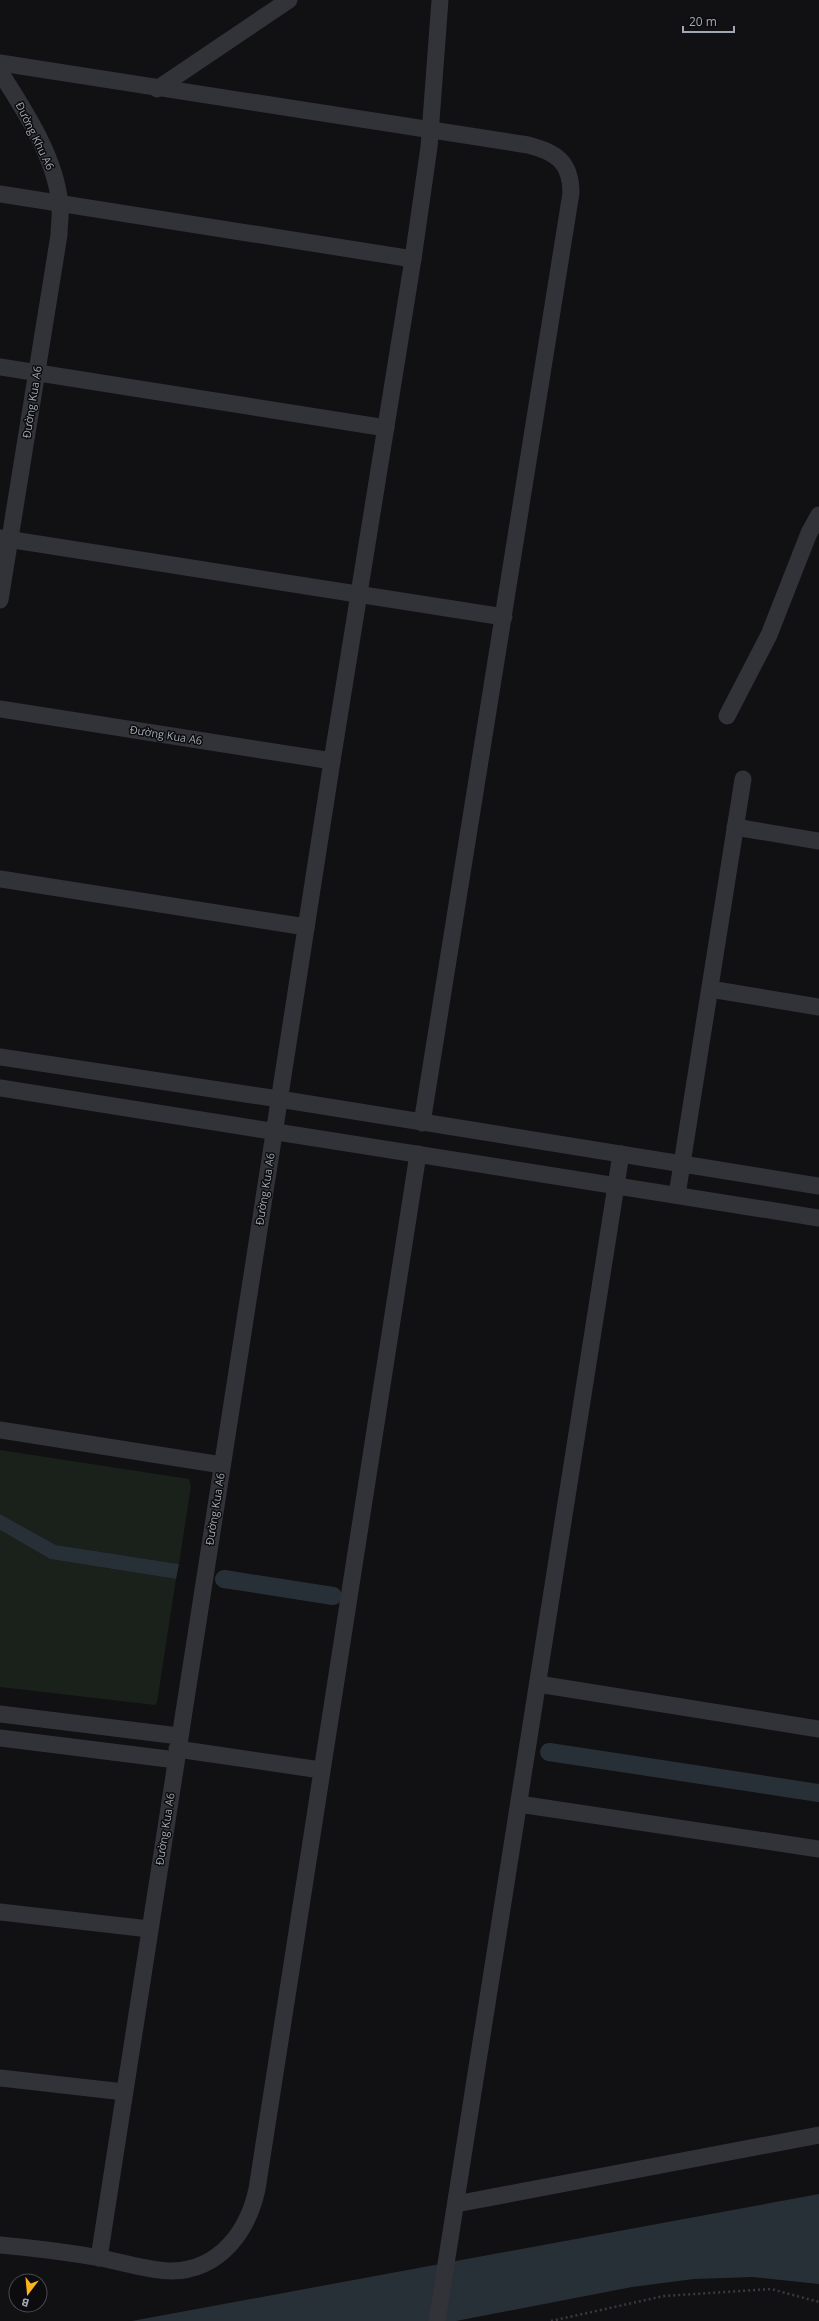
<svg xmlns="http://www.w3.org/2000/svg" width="819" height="2321" font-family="'Open Sans',sans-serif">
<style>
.green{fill:#19211a}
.water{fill:#273037}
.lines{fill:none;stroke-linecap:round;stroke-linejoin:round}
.canal{stroke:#273037;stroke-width:18}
.path{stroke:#383a3f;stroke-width:2.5;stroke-dasharray:2 3;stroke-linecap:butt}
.minor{stroke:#323338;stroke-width:17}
.labels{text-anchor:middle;stroke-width:3;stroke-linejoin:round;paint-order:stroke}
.street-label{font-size:11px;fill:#a1a7b4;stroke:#0c0c0e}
</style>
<rect width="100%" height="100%" fill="#111113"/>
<g class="green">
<path d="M0,1450L189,1479L191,1486L179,1564L56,1545L0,1514Z"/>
<path d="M0,1530L50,1559L176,1579L157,1702L155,1705L0,1687Z"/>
</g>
<g class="water">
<path d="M0,1514L56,1545L179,1564L176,1579L50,1559L0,1530Z"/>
<path d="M819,2194V2284L753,2277L694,2279L632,2287L456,2321H132Z"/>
</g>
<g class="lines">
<g class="canal">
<path d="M224,1579L333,1596"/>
<path d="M549,1752L819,1793"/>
</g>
<path class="path" d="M551,2321L664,2296L771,2289L819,2302"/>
<g class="minor">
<path d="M0,63L528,145C556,152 571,162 571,193L422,1123"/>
<path d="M0,72C25,111 56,158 60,205C61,215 59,225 59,235L0,600"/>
<path d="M157,89L289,0"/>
<path d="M0,194L413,259"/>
<path d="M0,367L386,428"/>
<path d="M0,538L504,617"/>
<path d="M0,709L332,761"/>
<path d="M727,716L769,635L809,533L819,515"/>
<path d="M735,827L819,841"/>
<path d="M0,879L306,927"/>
<path d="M710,989L819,1007"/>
<path d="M0,1057L279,1099L819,1186"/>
<path d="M0,1088L819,1218"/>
<path d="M677,1195L743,779"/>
<path d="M0,1430L222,1465"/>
<path d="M538,1684L819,1729"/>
<path d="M0,1714L179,1736"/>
<path d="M0,1738L176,1760"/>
<path d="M177,1749L321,1770"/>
<path d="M519,1804L819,1849"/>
<path d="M0,1912L149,1929"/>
<path d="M0,2078L124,2092"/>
<path d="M456,2204L819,2135"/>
<path d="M0,2245C33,2248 67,2252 100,2258C123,2262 148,2271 172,2271C220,2270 248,2231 257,2189L418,1154"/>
<path d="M99,2258L332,761L413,259L429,147L440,0"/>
<path d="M437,2321L621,1154"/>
</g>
</g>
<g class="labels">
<g class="street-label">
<text transform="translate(35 136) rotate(64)" y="4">Đường Khu A6</text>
<text transform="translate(32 402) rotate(-81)" y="4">Đường Kua A6</text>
<text transform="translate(166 735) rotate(9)" y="4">Đường Kua A6</text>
<text transform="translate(265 1189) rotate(-81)" y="4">Đường Kua A6</text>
<text transform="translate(215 1509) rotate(-81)" y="4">Đường Kua A6</text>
<text transform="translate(165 1829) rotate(-81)" y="4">Đường Kua A6</text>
</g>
</g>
<g transform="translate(28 2293) rotate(196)"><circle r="19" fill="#0c0c0e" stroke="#484a50"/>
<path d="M0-3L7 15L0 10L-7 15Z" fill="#fdb21f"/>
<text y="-6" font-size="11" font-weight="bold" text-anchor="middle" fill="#a1a7b4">B</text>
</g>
<path d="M683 26v6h51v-6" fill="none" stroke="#a1a7b4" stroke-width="2"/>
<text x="689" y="26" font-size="12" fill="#a1a7b4" stroke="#0c0c0e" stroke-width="3" paint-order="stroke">20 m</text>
</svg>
